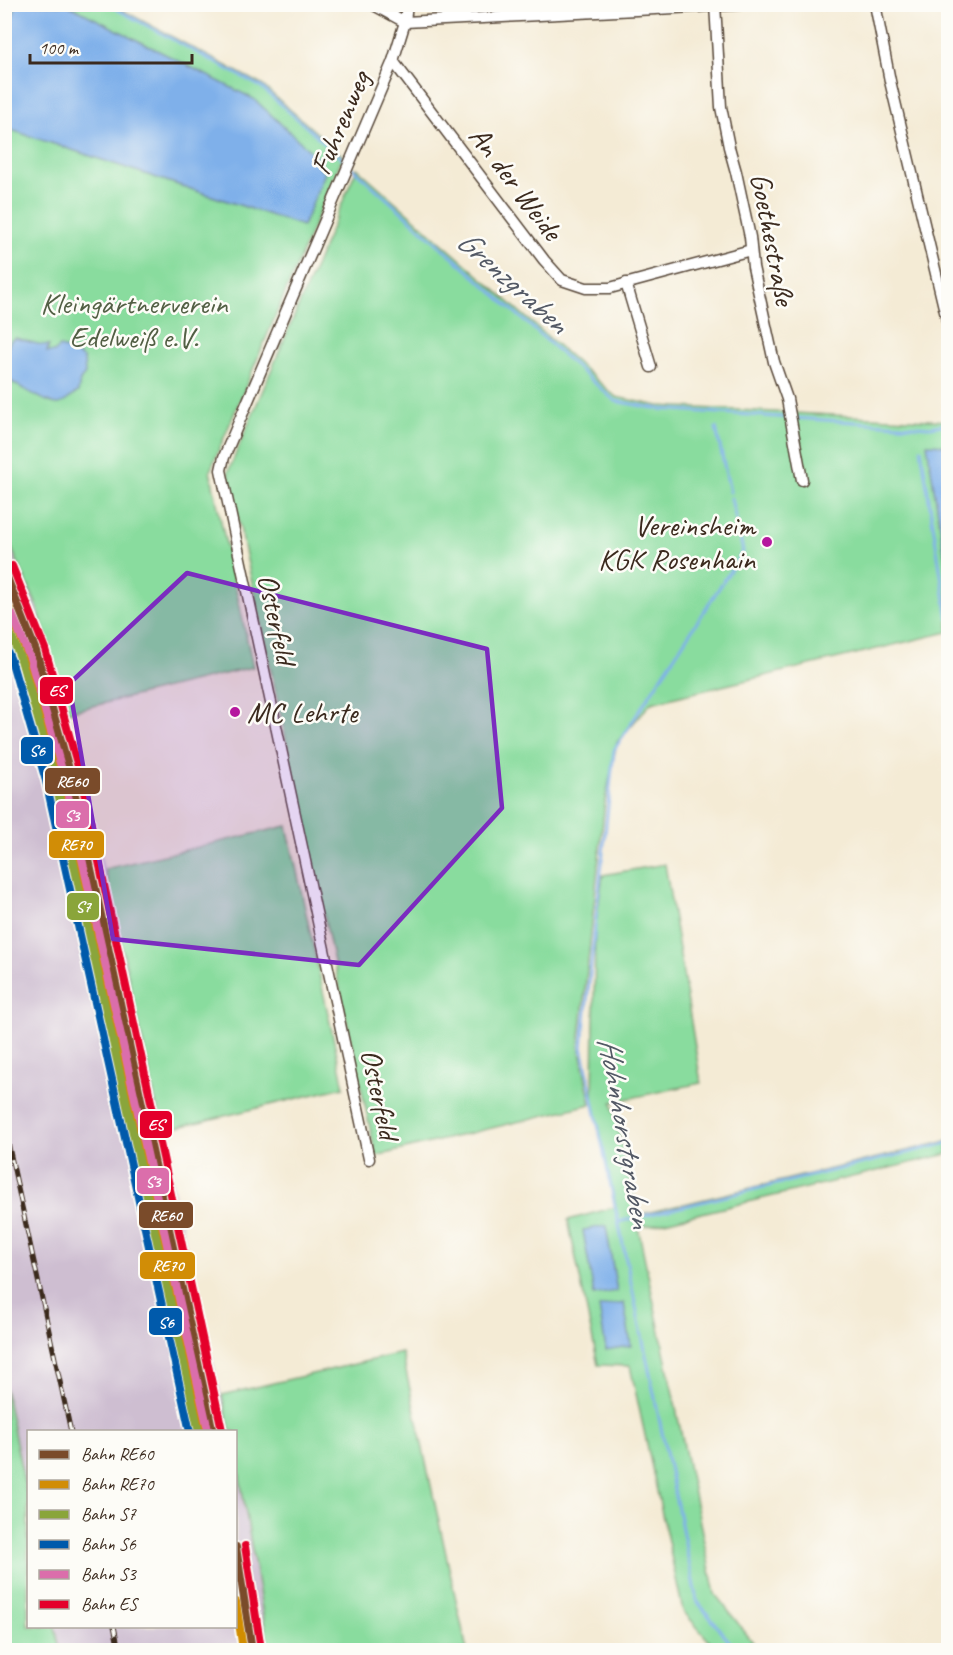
<svg xmlns="http://www.w3.org/2000/svg" width="953" height="1655" font-family="Caveat,sans-serif">
<style>
.industrial{fill:#cebed1}
.green{fill:#89dc9e;stroke:#62835e;stroke-width:1.5}
.water{fill:#7fb0ea;stroke:#5d6d84;stroke-width:1.5}
.lines{fill:none;stroke-linecap:round;stroke-linejoin:round}
.stream{stroke:#7fb0ea;stroke-width:3}
.minor-casing{stroke:#574739;stroke-width:13}
.minor{stroke:#fff;stroke-width:10}
.rail-casing{stroke:#3b2a1e;stroke-width:5}
.rail{stroke:#fdfcf7;stroke-width:3;stroke-dasharray:9;stroke-linecap:butt}
.rail-1-casing{stroke:#fdfcf7;stroke-width:12}
.rail-2-casing{stroke:#fdfcf7;stroke-width:12}
.rail-3-casing{stroke:#fdfcf7;stroke-width:12}
.rail-4-casing{stroke:#fdfcf7;stroke-width:12}
.rail-5-casing{stroke:#fdfcf7;stroke-width:12}
.rail-6-casing{stroke:#fdfcf7;stroke-width:12}
.rail-1{stroke:#7a4b2a;stroke-width:8}
.rail-2{stroke:#d18d06;stroke-width:8}
.rail-3{stroke:#8aa53a;stroke-width:8}
.rail-4{stroke:#005aab;stroke-width:8}
.rail-5{stroke:#db6eab;stroke-width:8}
.rail-6{stroke:#e4002b;stroke-width:8}
.marked{fill:#7b2cbf;fill-opacity:0.2;stroke:#7b2cbf;stroke-width:4.5;stroke-linejoin:round}
.poi-dot{fill:#b5179e;stroke:#fdfcf7;stroke-width:2}
.labels{text-anchor:middle;stroke-width:5;stroke-linejoin:round;paint-order:stroke}
.street-label{font-size:30px;fill:#3b2a1e;stroke:#fdfcf7}
.park-label{font-size:30px;fill:#525f44;stroke:#fdfcf7}
.poi-label{font-size:30px;fill:#3b2a1e;stroke:#fdfcf7;text-anchor:end}
.water-label{font-size:32px;font-style:italic;fill:#535965;stroke:#fdfcf7}
.line-badge{stroke:#fdfcf7;stroke-width:2}
.badge-label{font-size:16px;text-anchor:middle;font-weight:bold;fill:#fff}
</style>
<rect width="100%" height="100%" fill="#fdfcf7"/>
<filter id="ink" filterUnits="userSpaceOnUse"><feTurbulence type="fractalNoise" baseFrequency=".0167" numOctaves="2"/><feDisplacementMap in="SourceGraphic" scale="12" xChannelSelector="R" yChannelSelector="G"/><feConvolveMatrix kernelMatrix="1 2 1 2 8 2 1 2 1" color-interpolation-filters="sRGB"/></filter>
<filter id="wash" filterUnits="userSpaceOnUse"><feTurbulence type="fractalNoise" baseFrequency=".008" numOctaves="4" result="noise"/><feDisplacementMap in="SourceGraphic" scale="24" xChannelSelector="R" yChannelSelector="G"/><feGaussianBlur stdDeviation="1.35" result="paint"/><feColorMatrix in="noise" values="0 0 0 0 0 0 0 0 0 0 0 0 0 0 0 0 0 1.4 0 .05"/><feComposite in="paint" operator="in"/></filter>
<g filter="url(#wash)">
<rect width="100%" height="100%" fill="#f4ebd5"/>
<path class="industrial" d="M4,533L37,606L76,740L187,1247L230,1431L28,1432V1626H236V1454L269,1650H5Z"/>
<g class="green">
<path d="M8,5H113L262,85L343,156L210,471L253,667L68,712L37,606L5,533L4,13Z"/>
<path d="M357,168L616,397L659,406L948,421V632L651,703L617,742L605,801L579,1047L591,1104L376,1156L228,472Z"/>
<path d="M287,826L344,1087L162,1131L105,869Z"/>
<path d="M665,864L701,1083L612,1102L638,1215L948,1141V1154L652,1225L638,1227L715,1594L759,1650H717L683,1611L630,1366L598,1365L568,1220L616,1207L593,1102L595,929L603,875Z"/>
<path d="M402,1353L467,1650H269L236,1454V1432L230,1431L222,1395Z"/>
<path d="M5,1388L28,1502V1626L55,1627L60,1650H5Z"/>
</g>
<g class="water">
<path d="M17,4L68,5L254,99L321,161L320,168L325,173L303,226L5,128V38Z"/>
<path d="M15,338C27,340 37,346 49,345L47,352H54L60,347L71,350L84,359L85,374L80,380L78,392C72,395 65,404 58,404C51,405 9,382 5,376C2,369 7,346 11,340Z"/>
<path d="M927,444L948,445L947,571Z"/>
<path d="M606,1226L617,1291L594,1295L583,1230Z"/>
<path d="M624,1303L631,1346L606,1350L599,1307Z"/>
</g>
<g class="lines">
<g class="stream">
<path d="M107,4L261,87L346,162"/>
<path d="M351,167L615,401L659,409L930,427L948,424"/>
<path d="M716,428L730,492"/>
<path d="M921,449L948,619"/>
<path d="M731,498L743,551L614,750L582,1047L697,1601L736,1650"/>
<path d="M618,1222L948,1143"/>
</g>
</g>
</g>
<g filter="url(#ink)">
<g class="lines">
<defs>
<g id="minor">
<path d="M372,4L405,22L752,4"/>
<path d="M715,4L721,107L729,147L736,172L750,237L753,267L774,362L787,399L802,480"/>
<path d="M875,4L890,81L948,324"/>
<path d="M393,61L544,260L562,280L586,288H610L751,250"/>
<path d="M626,283L651,367"/>
<path d="M369,1159L221,470L224,457L393,61L405,22L407,4"/>
</g>
</defs>
<use href="#minor" class="minor-casing"/>
<use href="#minor" class="minor"/>
<defs>
<g id="rail">
<path d="M4,1124L71,1432"/>
<path d="M114,1626L119,1650"/>
</g>
</defs>
<use href="#rail" class="rail-casing"/>
<use href="#rail" class="rail"/>
<defs>
<g id="rail-1">
<path d="M4,570L36,651L71,776L213,1432"/>
<path d="M236,1547L252,1650"/>
</g>
<g id="rail-2">
<path d="M4,595L27,654L62,778L204,1432"/>
<path d="M236,1602L243,1650"/>
</g>
<path id="rail-3" d="M4,618L21,660L55,779L199,1432"/>
<path id="rail-4" d="M4,643L12,663L46,781L190,1432"/>
<path id="rail-5" d="M12,614L30,658L64,777L208,1430"/>
<g id="rail-6">
<path d="M12,566L45,649L80,774L222,1430"/>
<path d="M245,1546L261,1649"/>
</g>
</defs>
<use href="#rail-1" class="rail-1-casing"/>
<use href="#rail-2" class="rail-2-casing"/>
<use href="#rail-3" class="rail-3-casing"/>
<use href="#rail-4" class="rail-4-casing"/>
<use href="#rail-5" class="rail-5-casing"/>
<use href="#rail-6" class="rail-6-casing"/>
<use href="#rail-1" class="rail-1"/>
<use href="#rail-2" class="rail-2"/>
<use href="#rail-3" class="rail-3"/>
<use href="#rail-4" class="rail-4"/>
<use href="#rail-5" class="rail-5"/>
<use href="#rail-6" class="rail-6"/>
</g>
</g>
<path class="marked" d="M187,573L487,649L502,808L359,965L113,939L69,684Z"/>
<g class="poi-dot">
<circle cx="767" cy="542" r="6"/>
<circle cx="235" cy="712" r="6"/>
</g>
<g class="labels">
<g class="street-label">
<text transform="translate(340 123) rotate(-67)" y="10">Fuhrenweg</text>
<text transform="translate(516 183) rotate(53)" y="10">An der Weide</text>
<text transform="translate(773 239) rotate(79)" y="10">Goethestraße</text>
<text transform="translate(277 619) rotate(78)" y="10">Osterfeld</text>
<text transform="translate(380 1094) rotate(78)" y="10">Osterfeld</text>
</g>
<g class="park-label">
<text x="134" y="313">Kleingärtnerverein<tspan x="134" dy="34">Edelweiß e.V.</tspan></text>
</g>
<g class="poi-label">
<text x="755" y="535">Vereinsheim<tspan x="755" dy="34">KGK Rosenhain</tspan></text>
<text x="247" y="722" text-anchor="start">MC Lehrte</text>
</g>
<g class="water-label">
<text transform="translate(513 281) rotate(42)" y="11">Grenzgraben</text>
<text transform="translate(626 1132) rotate(80)" y="11">Hohnhorstgraben</text>
</g>
</g>
<g class="line-badge">
<rect x="39" y="676" width="35" height="29" rx="6" fill="#e4002b"/>
<rect x="20" y="736" width="34" height="29" rx="6" fill="#005aab"/>
<rect x="44" y="767" width="57" height="28" rx="6" fill="#7a4b2a"/>
<rect x="55" y="800" width="35" height="29" rx="6" fill="#db6eab"/>
<rect x="48" y="830" width="57" height="29" rx="6" fill="#d18d06"/>
<rect x="66" y="892" width="34" height="29" rx="6" fill="#8aa53a"/>
<rect x="139" y="1110" width="34" height="29" rx="6" fill="#e4002b"/>
<rect x="136" y="1167" width="34" height="28" rx="6" fill="#db6eab"/>
<rect x="138" y="1201" width="56" height="28" rx="6" fill="#7a4b2a"/>
<rect x="139" y="1251" width="57" height="29" rx="6" fill="#d18d06"/>
<rect x="148" y="1307" width="35" height="29" rx="6" fill="#005aab"/>
</g>
<g class="badge-label">
<text x="57" y="696">ES</text>
<text x="37" y="756">S6</text>
<text x="72" y="787">RE60</text>
<text x="72" y="821">S3</text>
<text x="76" y="850">RE70</text>
<text x="83" y="912">S7</text>
<text x="156" y="1130">ES</text>
<text x="153" y="1187">S3</text>
<text x="166" y="1221">RE60</text>
<text x="168" y="1271">RE70</text>
<text x="166" y="1328">S6</text>
</g>
<rect width="953" height="1655" fill="none" stroke="#fdfcf7" stroke-width="24"/>
<rect x="27" y="1430" width="210" height="198" fill="#fdfcf7" stroke="#afa8a0" stroke-width="1.5"/>
<rect x="39" y="1450" width="30" height="9" fill="#7a4b2a" stroke="#afa8a0" stroke-width="1.5"/>
<text x="81" y="1460" font-size="18" fill="#3b2a1e">Bahn RE60</text>
<rect x="39" y="1480" width="30" height="9" fill="#d18d06" stroke="#afa8a0" stroke-width="1.5"/>
<text x="81" y="1490" font-size="18" fill="#3b2a1e">Bahn RE70</text>
<rect x="39" y="1510" width="30" height="9" fill="#8aa53a" stroke="#afa8a0" stroke-width="1.5"/>
<text x="81" y="1520" font-size="18" fill="#3b2a1e">Bahn S7</text>
<rect x="39" y="1540" width="30" height="9" fill="#005aab" stroke="#afa8a0" stroke-width="1.5"/>
<text x="81" y="1550" font-size="18" fill="#3b2a1e">Bahn S6</text>
<rect x="39" y="1570" width="30" height="9" fill="#db6eab" stroke="#afa8a0" stroke-width="1.5"/>
<text x="81" y="1580" font-size="18" fill="#3b2a1e">Bahn S3</text>
<rect x="39" y="1600" width="30" height="9" fill="#e4002b" stroke="#afa8a0" stroke-width="1.5"/>
<text x="81" y="1610" font-size="18" fill="#3b2a1e">Bahn ES</text>
<path d="M30 54v9h162v-9" fill="none" stroke="#3b2a1e" stroke-width="3"/>
<text x="39" y="54" font-size="18" fill="#3b2a1e" stroke="#fdfcf7" stroke-width="4.5" paint-order="stroke">100 m</text>
</svg>
